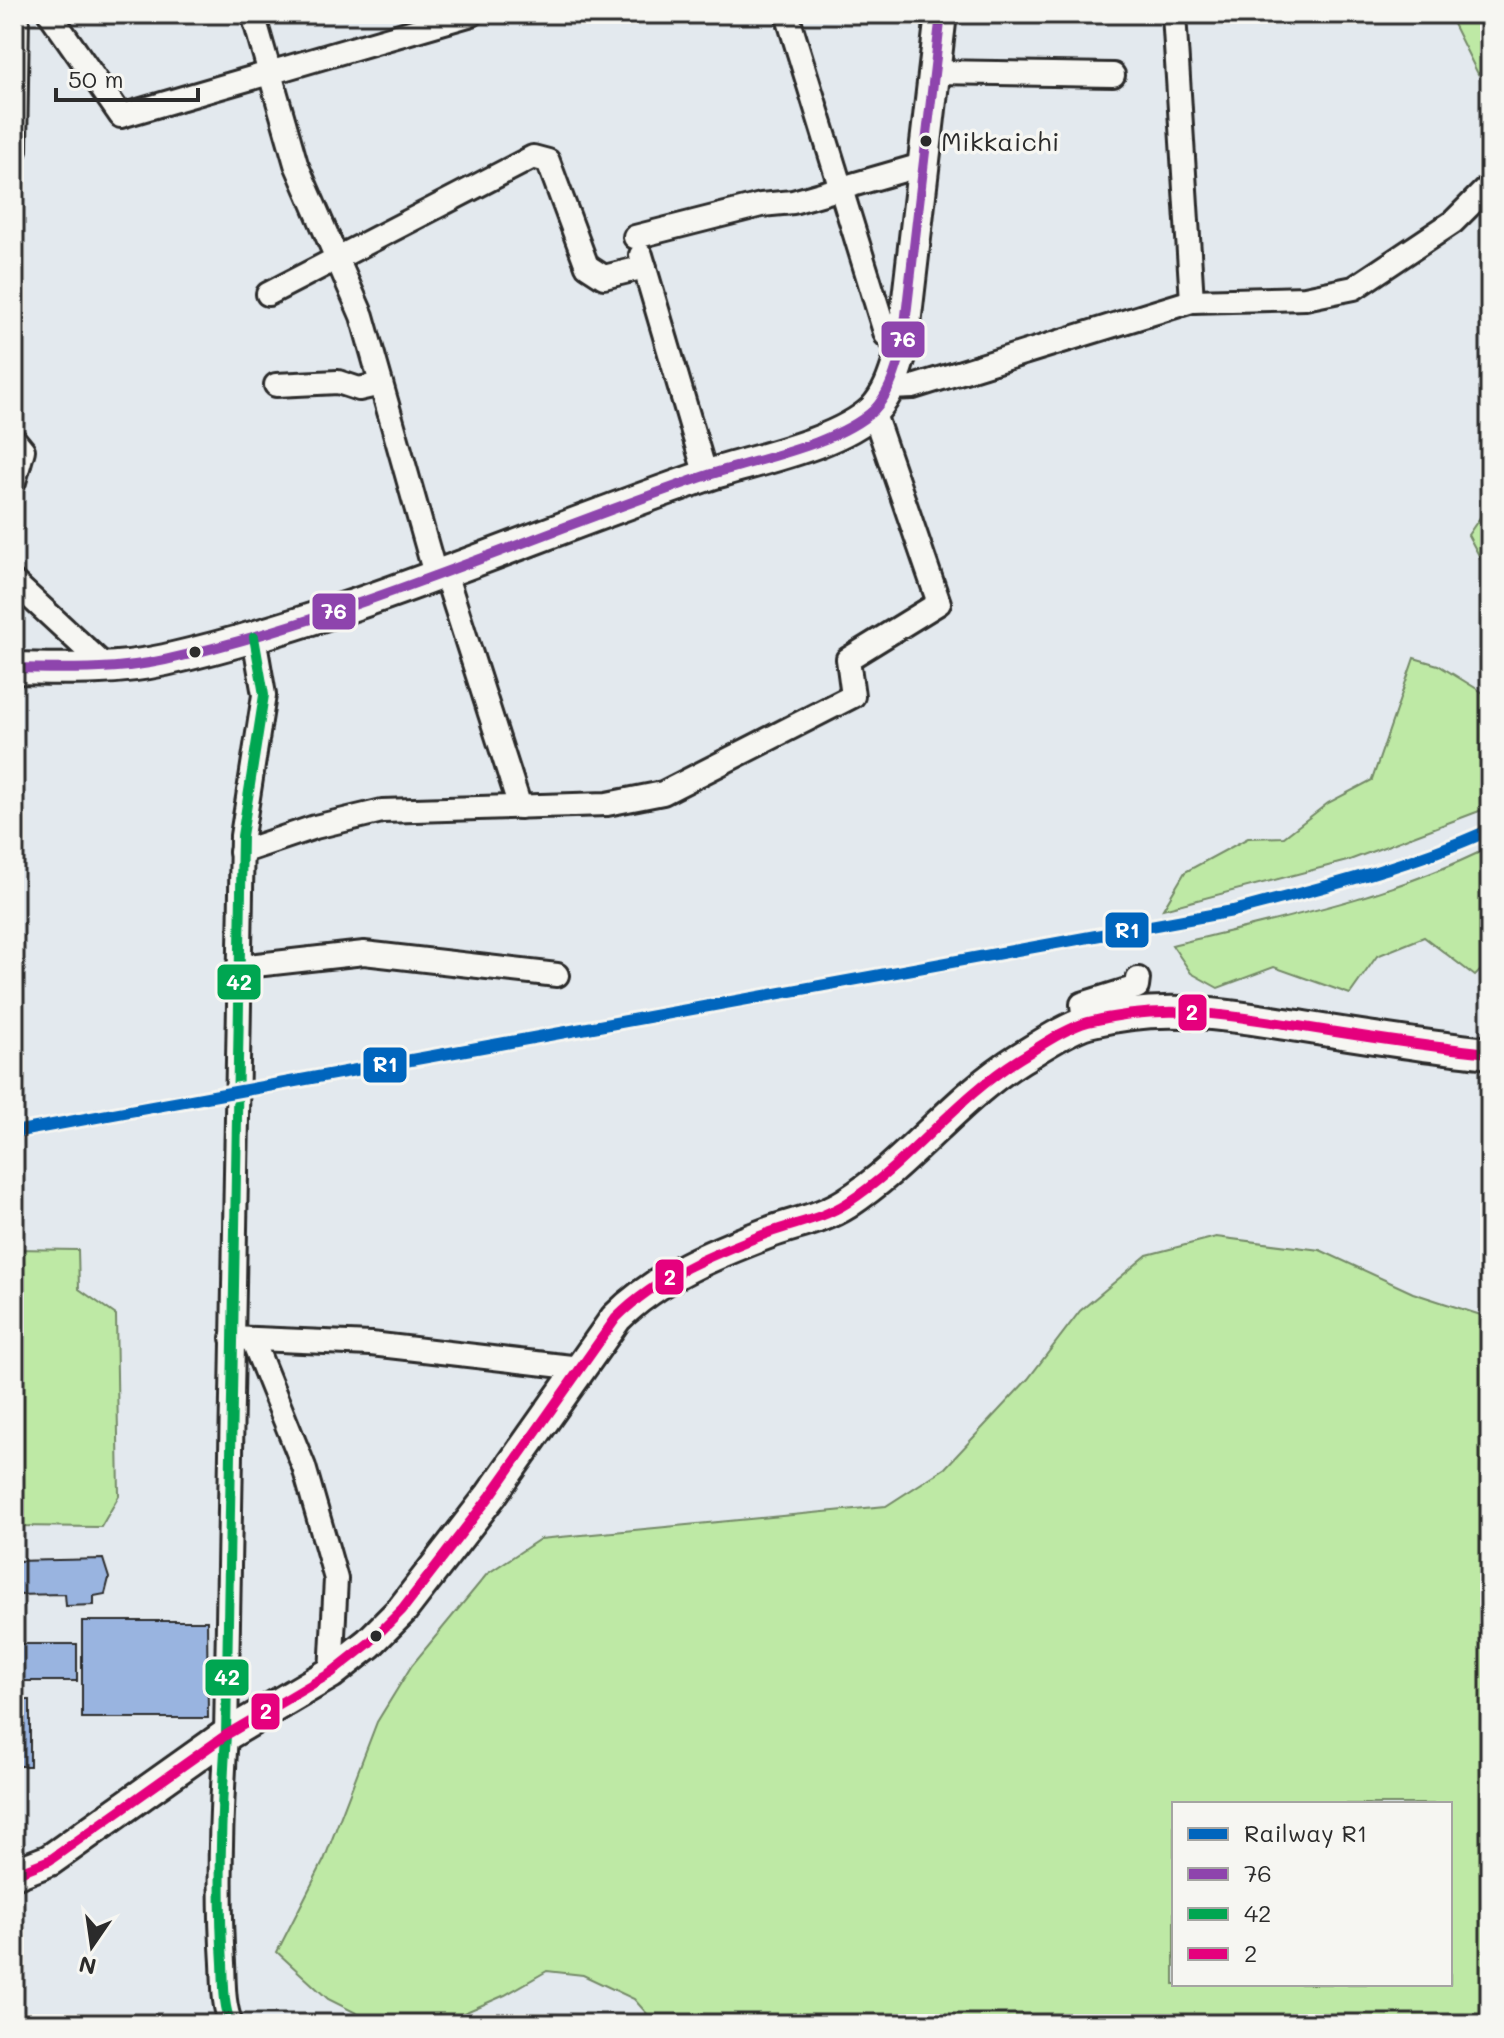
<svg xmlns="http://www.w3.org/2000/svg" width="1504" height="2038" font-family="Mali,sans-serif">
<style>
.green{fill:#bee9a5;stroke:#748a68;stroke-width:2;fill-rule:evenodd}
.building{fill:#99b4e0;stroke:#2b2b2b;stroke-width:2}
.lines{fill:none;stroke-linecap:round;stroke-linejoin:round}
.street-casing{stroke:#2b2b2b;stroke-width:28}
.secondary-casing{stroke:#2b2b2b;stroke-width:36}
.street{stroke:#f6f6f2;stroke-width:22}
.secondary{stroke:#f6f6f2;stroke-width:30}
.bus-1-casing{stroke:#f6f6f2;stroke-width:16}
.bus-2-casing{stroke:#f6f6f2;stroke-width:16}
.bus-3-casing{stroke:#f6f6f2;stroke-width:16}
.bus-1{stroke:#8e44ad;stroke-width:10}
.bus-2{stroke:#00a651;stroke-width:10}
.bus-3{stroke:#e5007d;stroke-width:10}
.rail-1-casing{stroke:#f6f6f2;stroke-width:18}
.rail-1{stroke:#0065bd;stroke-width:12}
.bus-dot{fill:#2b2b2b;stroke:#f6f6f2;stroke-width:3}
.labels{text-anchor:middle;stroke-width:7;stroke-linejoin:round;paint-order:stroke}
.bus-label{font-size:26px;fill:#2b2b2b;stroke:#f6f6f2;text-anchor:start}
.line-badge{stroke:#f6f6f2;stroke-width:3}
.badge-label{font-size:22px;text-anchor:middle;font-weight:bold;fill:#fff}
</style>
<rect width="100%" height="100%" fill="#e3e9ee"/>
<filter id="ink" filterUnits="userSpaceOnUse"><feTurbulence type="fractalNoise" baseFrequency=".0125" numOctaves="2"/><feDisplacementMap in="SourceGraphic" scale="16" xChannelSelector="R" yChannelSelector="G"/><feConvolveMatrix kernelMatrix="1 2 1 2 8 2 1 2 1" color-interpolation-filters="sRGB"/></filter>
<g filter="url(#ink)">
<g class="green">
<path d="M1448,14H1490V64L1478,74Z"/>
<path d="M1490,503V576L1468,535Z"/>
<path d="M1414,658L1438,665L1490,697V807L1347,861L1163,909L1185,872L1248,838L1284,837L1328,803L1372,780Z"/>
<path d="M1490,847V961L1475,976L1424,937L1377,956L1350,994L1274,967L1218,988L1191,973L1172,945C1280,919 1391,897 1490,847Z"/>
<path d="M1216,1237L1320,1250L1413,1293L1490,1318V2024H656L634,1999L583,1975L547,1971L505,1995L439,2024H378L328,1999L277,1952L324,1860L377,1722L412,1665L487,1574L540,1539L886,1506L945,1468L1028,1379L1080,1311L1147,1255ZM1450,1804V1984H1174V1804Z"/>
<path d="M14,1249L78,1250L79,1289L116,1315L119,1496L101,1527L14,1526Z"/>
</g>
<g class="building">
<path d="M103,1559L109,1578L105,1594L94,1596V1605L66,1606L65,1594L14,1595V1561Z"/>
<path d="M82,1621H207L208,1718H82Z"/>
<rect x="14" y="1644" width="63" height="37"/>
<rect x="14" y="1700" width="16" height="66"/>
</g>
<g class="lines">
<defs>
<g id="street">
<path d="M50,14L121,116L472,14"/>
<path d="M253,14L296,164L362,316L435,574"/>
<path d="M787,14L886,335L902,350"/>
<path d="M1174,14L1192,301"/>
<path d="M935,72L1113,75"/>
<path d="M15,150L17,14"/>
<path d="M635,237L761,205L793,202L925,164"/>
<path d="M641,255L706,476"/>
<path d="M268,294L533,157L548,161L587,266L604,277L645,267"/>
<path d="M276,385L338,382L359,389L381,384"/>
<path d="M890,388L913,387L1192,301L1305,298L1354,288L1453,222L1490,185"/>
<path d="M14,439L23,450L14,482"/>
<path d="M444,570L520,807"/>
<path d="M14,582L108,669"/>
<path d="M241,852L315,827L382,811L607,804L663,793L853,696L848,659L939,603L873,411"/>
<path d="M238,967L364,953L557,975"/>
<path d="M1084,1023L1082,1004L1137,987L1138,979"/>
<path d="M232,1338L371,1344L580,1368"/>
<path d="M253,1341L304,1467L336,1579L331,1673"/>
<path d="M231,2024C223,2005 224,1983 223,1963C218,1888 221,1810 226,1735L242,836L264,695L254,637"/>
</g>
<g id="secondary">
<path d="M14,668C65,669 115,671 165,660C349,618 527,537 705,476C754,460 837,445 874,410C890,393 895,372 902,350L941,14"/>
<path d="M14,1874L50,1860L226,1735L331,1673L369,1643L402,1610L491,1495L616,1318C658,1276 713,1254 768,1233C795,1223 822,1219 847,1203C910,1162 955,1099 1019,1059C1039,1047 1066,1028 1088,1022C1166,1002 1226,1015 1304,1027C1366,1037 1428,1047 1490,1053"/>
</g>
</defs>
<use href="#street" class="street-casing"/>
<use href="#secondary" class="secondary-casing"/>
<use href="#street" class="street"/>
<use href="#secondary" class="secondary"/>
<defs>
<path id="bus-1" d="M14,668C65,669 115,671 165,660C349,618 527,537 705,476C754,460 837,445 874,410C890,393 895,372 902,350L941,14"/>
<path id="bus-2" d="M231,2024C223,2005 224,1983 223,1963C218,1888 221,1810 226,1735L242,836L264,695L254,637"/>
<path id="bus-3" d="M14,1874L50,1860L226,1735L331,1673L369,1643L402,1610L491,1495L616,1318C658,1276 713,1254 768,1233C795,1223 822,1219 847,1203C910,1162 955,1099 1019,1059C1039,1047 1066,1028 1088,1022C1166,1002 1226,1015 1304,1027C1366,1037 1428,1047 1490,1053"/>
</defs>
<use href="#bus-1" class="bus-1-casing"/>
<use href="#bus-2" class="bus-2-casing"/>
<use href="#bus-3" class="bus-3-casing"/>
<use href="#bus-1" class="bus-1"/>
<use href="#bus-2" class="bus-2"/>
<use href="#bus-3" class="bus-3"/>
<defs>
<path id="rail-1" d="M14,1132L1233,911C1321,888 1407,867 1490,830"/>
</defs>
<use href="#rail-1" class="rail-1-casing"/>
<use href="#rail-1" class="rail-1"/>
</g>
</g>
<g class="bus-dot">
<circle cx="926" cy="141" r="7"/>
<circle cx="195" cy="652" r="7"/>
<circle cx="376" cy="1636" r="7"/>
</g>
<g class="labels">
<g class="bus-label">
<text x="941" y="151">Mikkaichi</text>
</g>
</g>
<g class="line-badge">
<rect x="880" y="320" width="46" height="39" rx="8" fill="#8e44ad"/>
<rect x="311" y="592" width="46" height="39" rx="8" fill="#8e44ad"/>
<rect x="1104" y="911" width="46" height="38" rx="8" fill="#0065bd"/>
<rect x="216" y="963" width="46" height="38" rx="8" fill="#00a651"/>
<rect x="1177" y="993" width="31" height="39" rx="8" fill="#e5007d"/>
<rect x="362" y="1046" width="46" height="38" rx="8" fill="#0065bd"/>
<rect x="654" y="1258" width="31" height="38" rx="8" fill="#e5007d"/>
<rect x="204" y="1658" width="46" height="39" rx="8" fill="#00a651"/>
<rect x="250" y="1692" width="31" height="39" rx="8" fill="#e5007d"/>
</g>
<g class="badge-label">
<text x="903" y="347">76</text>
<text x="334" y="619">76</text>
<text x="1127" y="938">R1</text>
<text x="239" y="990">42</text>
<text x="1192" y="1020">2</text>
<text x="385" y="1072">R1</text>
<text x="670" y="1285">2</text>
<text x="227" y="1685">42</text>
<text x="266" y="1719">2</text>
</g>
<rect width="1504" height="2038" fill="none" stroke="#f6f6f2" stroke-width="48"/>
<rect x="24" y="24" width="1456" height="1990" fill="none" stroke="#2b2b2b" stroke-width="3" filter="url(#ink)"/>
<rect x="1172" y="1802" width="280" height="184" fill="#f6f6f2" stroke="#a5a5a2" stroke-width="2"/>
<rect x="1188" y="1828" width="40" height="12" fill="#0065bd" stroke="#a5a5a2" stroke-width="2"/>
<text x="1244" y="1842" font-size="24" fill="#2b2b2b">Railway R1</text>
<rect x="1188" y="1868" width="40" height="12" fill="#8e44ad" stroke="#a5a5a2" stroke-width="2"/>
<text x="1244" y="1882" font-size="24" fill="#2b2b2b">76</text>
<rect x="1188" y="1908" width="40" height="12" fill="#00a651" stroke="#a5a5a2" stroke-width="2"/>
<text x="1244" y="1922" font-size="24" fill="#2b2b2b">42</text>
<rect x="1188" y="1948" width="40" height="12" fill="#e5007d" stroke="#a5a5a2" stroke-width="2"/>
<text x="1244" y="1962" font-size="24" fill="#2b2b2b">2</text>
<g transform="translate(92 1946) rotate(193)" stroke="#f6f6f2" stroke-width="6" paint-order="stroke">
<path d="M0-6L14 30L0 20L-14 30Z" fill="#2b2b2b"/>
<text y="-12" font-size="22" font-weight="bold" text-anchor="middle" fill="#2b2b2b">N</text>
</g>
<path d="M56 88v12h142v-12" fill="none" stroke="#2b2b2b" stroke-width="4"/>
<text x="68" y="88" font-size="24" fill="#2b2b2b" stroke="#f6f6f2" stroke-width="6" paint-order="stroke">50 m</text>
</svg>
